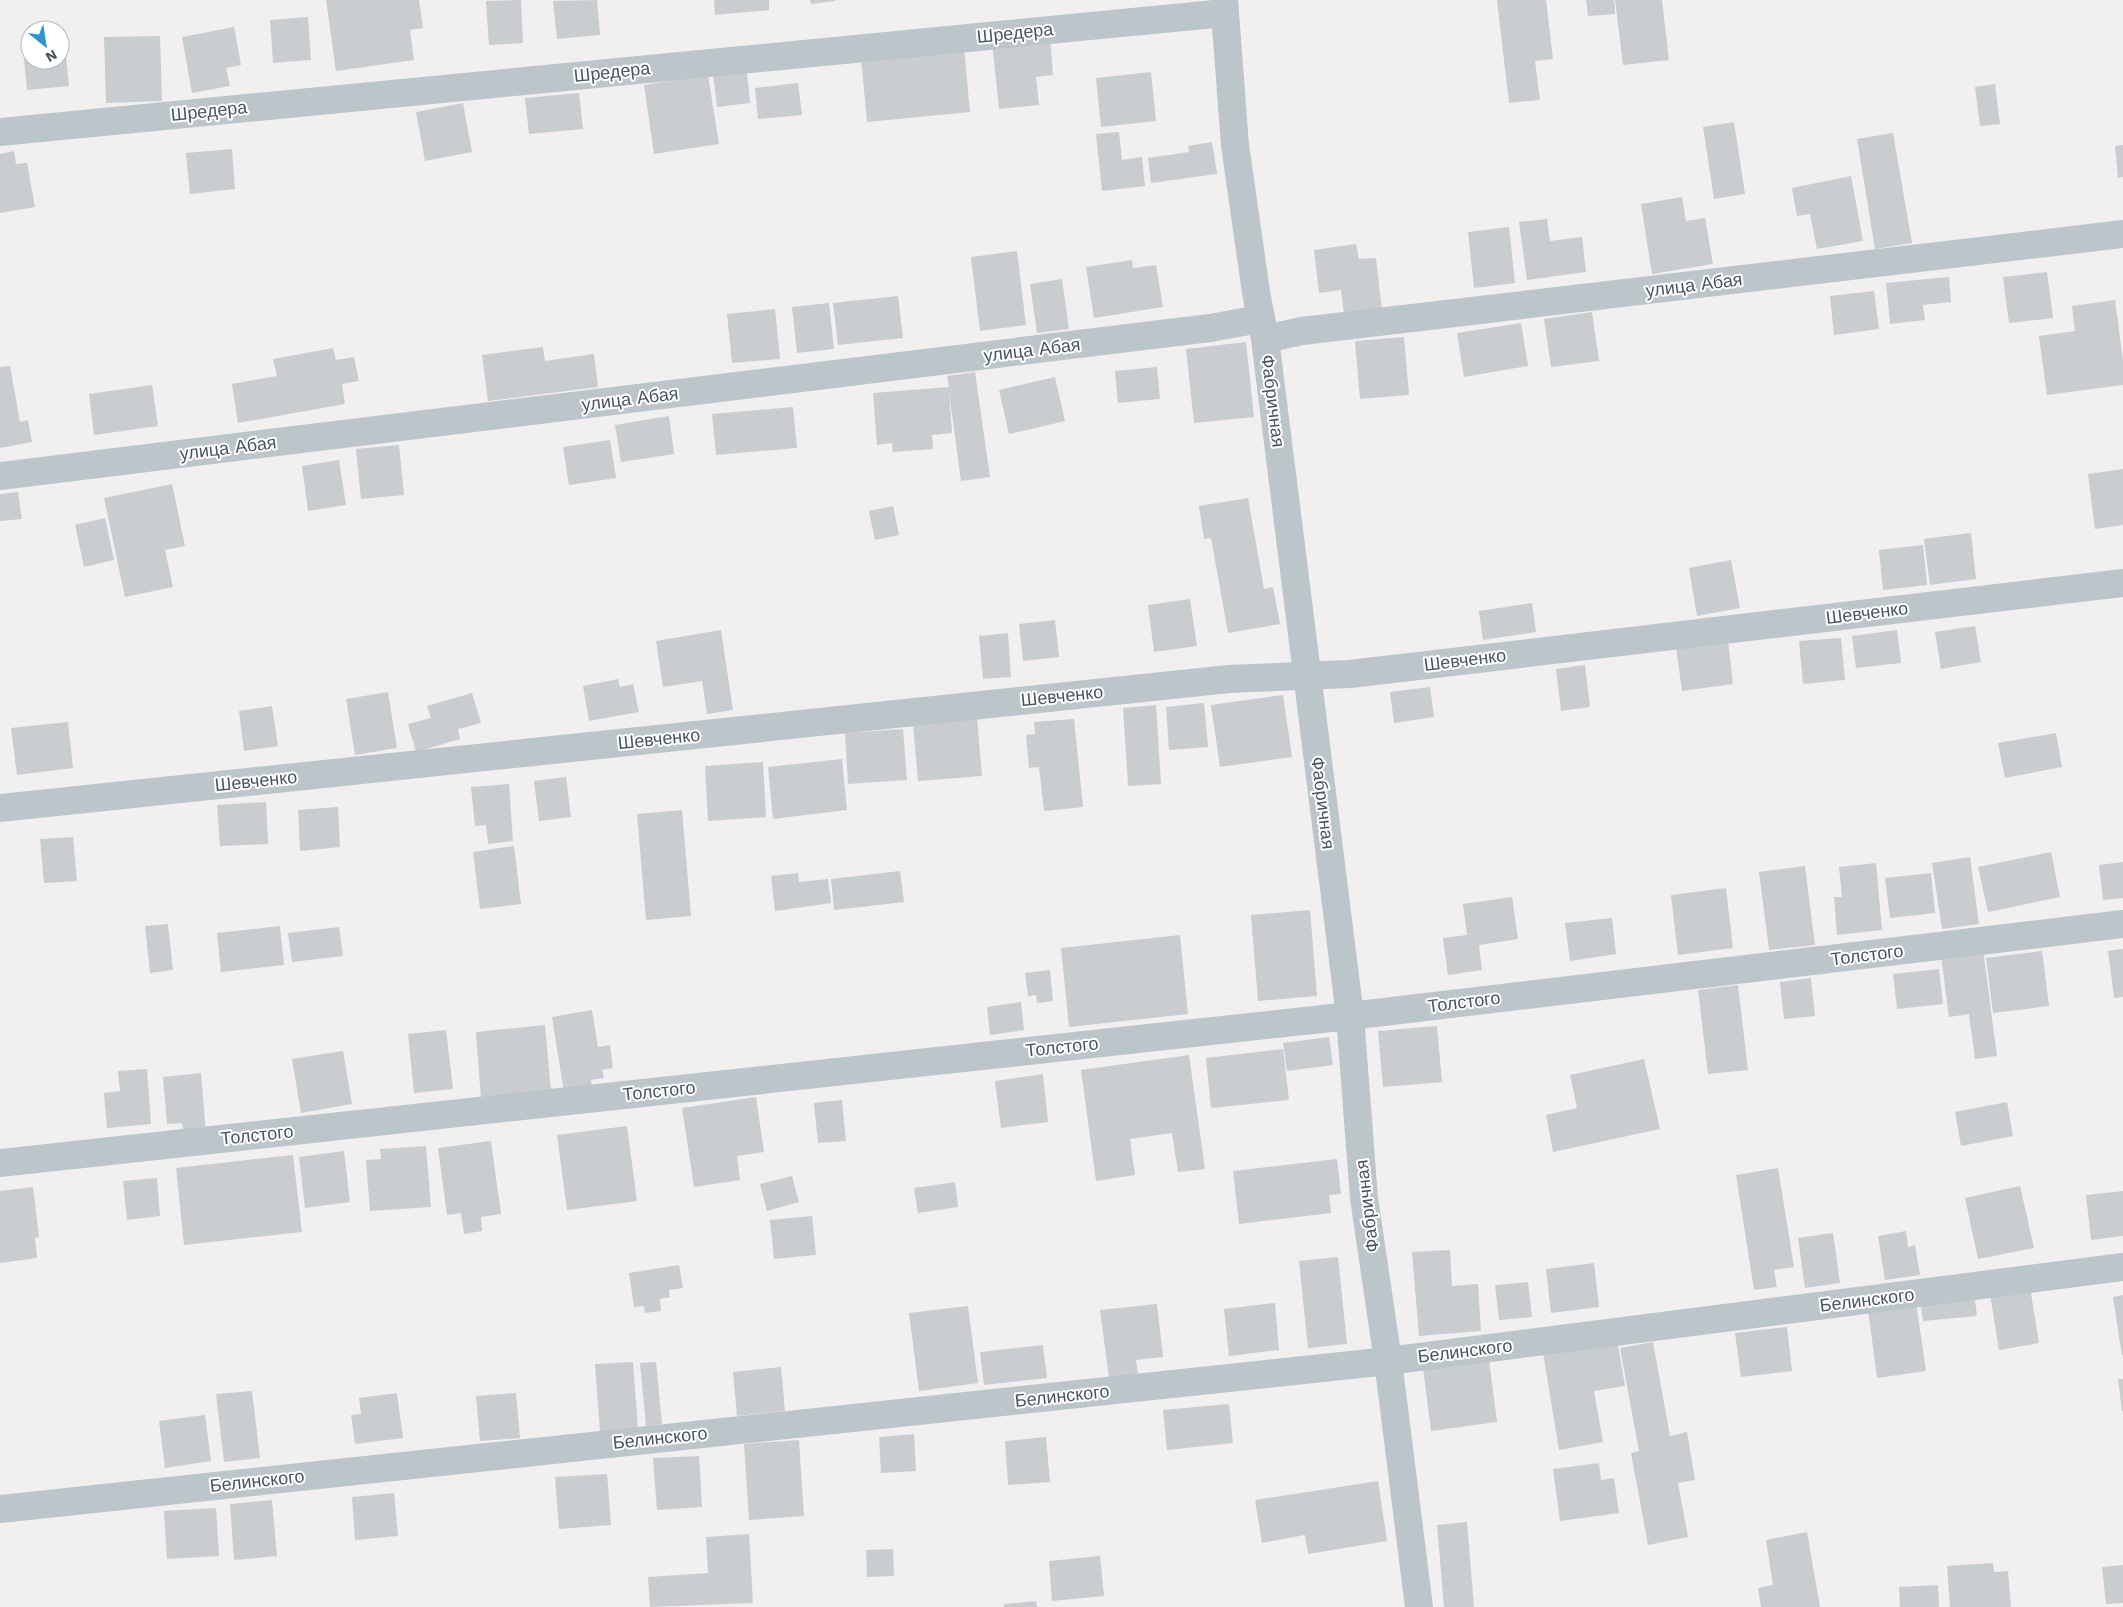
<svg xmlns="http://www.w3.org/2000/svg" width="2123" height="1607" font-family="'Work Sans',sans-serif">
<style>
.building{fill:#c9cdd0}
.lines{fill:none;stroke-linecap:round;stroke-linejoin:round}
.minor{stroke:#bcc6ca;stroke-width:28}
.labels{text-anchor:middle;stroke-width:4;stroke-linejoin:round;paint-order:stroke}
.street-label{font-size:18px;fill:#49565a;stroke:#fff}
</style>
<rect width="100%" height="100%" fill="#f1efef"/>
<g class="building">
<path d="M326,0H419L423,28L410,30L414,60L336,71Z"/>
<path d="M521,0L523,43L489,45L486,1Z"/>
<path d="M597,0L600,35L557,39L553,1Z"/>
<path d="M714,0H769V10L715,15Z"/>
<path d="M810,0H835V1L811,4Z"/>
<path d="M1497,0H1546L1553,59L1535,61L1540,100L1509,103Z"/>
<path d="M1586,0H1614L1615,14L1588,16Z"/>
<path d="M1615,0H1662L1669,60L1623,65Z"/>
<path d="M308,17L311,60L273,63L270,20Z"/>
<path d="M234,27L241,65L226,68L230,86L192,93L182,37Z"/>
<path d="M160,36L162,101L106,103L104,37Z"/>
<path d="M1050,36L1053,75L1036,77L1039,105L999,109L992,41Z"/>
<path d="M964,47L970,112L867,122L861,58Z"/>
<path d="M66,55L69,86L27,90L24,59L60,60V56Z"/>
<path d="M746,61L750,103L717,107L712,65Z"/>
<path d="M1151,72L1156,121L1101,127L1096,78Z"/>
<path d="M708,75L719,144L654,154L644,85Z"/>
<path d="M798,83L802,115L758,119L755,88Z"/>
<path d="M1995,84L2000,124L1980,126L1975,87Z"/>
<path d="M579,93L583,129L529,134L525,98Z"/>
<path d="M463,103L472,152L425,161L416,112Z"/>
<path d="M1734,122L1745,194L1714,199L1703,127Z"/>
<path d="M1119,132L1122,160L1142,157L1145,186L1102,191L1096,134Z"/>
<path d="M1893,133L1912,243L1875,249L1857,139Z"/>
<path d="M1212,142L1217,174L1151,183L1148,158L1189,152L1188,146Z"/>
<path d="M2123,145V177L2118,178L2115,146Z"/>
<path d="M232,149L235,189L190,194L186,153Z"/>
<path d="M14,151L16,164L27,163L35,207L0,213V154Z"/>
<path d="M1851,176L1863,241L1817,249L1810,214L1797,216L1792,188Z"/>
<path d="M1682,197L1686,221L1705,218L1713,264L1652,274L1641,204Z"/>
<path d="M1547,219L1550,241L1582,237L1586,272L1527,280L1519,222Z"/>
<path d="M1509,227L1515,283L1474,288L1468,232Z"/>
<path d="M1356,244L1359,259L1376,258L1382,311L1344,315L1341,290L1319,293L1314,250Z"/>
<path d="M1017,251L1026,325L980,331L971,257Z"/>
<path d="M1132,260L1133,268L1156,265L1163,307L1094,318L1086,267Z"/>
<path d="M2047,272L2053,318L2009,323L2003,277Z"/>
<path d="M1949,277L1951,302L1923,305L1925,320L1890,324L1886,283Z"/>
<path d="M1062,279L1069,329L1037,333L1030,284Z"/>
<path d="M1874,291L1879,329L1834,335L1830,296Z"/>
<path d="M898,296L903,338L838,345L833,303Z"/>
<path d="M2115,300L2123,360V385L2047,395L2039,336L2075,331L2072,306Z"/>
<path d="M829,303L834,349L797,353L792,307Z"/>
<path d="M775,309L780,359L732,363L727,314Z"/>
<path d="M1592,312L1599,361L1551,367L1544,319Z"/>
<path d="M1521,323L1528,366L1464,377L1457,333Z"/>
<path d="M1404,337L1409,395L1360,399L1355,341Z"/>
<path d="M1246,342L1254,417L1194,423L1186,349Z"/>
<path d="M543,347L545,361L594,354L598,387L488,401L482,355Z"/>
<path d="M333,348L336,360L354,357L359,381L342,384L345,404L238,423L232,384L277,376L273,359Z"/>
<path d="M10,366L20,422L28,420L32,442L0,448V367Z"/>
<path d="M1157,367L1160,399L1118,403L1115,371Z"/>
<path d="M975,372L990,477L961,481L949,392L952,433L932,435L933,449L893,452L892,443L877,445L873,393L949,387L947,376Z"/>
<path d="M1055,377L1065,421L1009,434L999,390Z"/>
<path d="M152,385L158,426L94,435L89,394Z"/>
<path d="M793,407L797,448L716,455L712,414Z"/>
<path d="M669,416L674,454L621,462L615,425Z"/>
<path d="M610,440L616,478L569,485L563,447Z"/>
<path d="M399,445L404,495L361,499L356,449Z"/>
<path d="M339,460L346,505L308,511L302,466Z"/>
<path d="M2123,469V525L2095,529L2088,474Z"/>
<path d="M172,484L185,546L165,550L173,587L125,597L104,498Z"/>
<path d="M18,492L22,519L0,521V494Z"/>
<path d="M1248,498L1264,589L1273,587L1280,624L1228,633L1211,538L1204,539L1199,506Z"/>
<path d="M893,506L899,535L875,540L869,511Z"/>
<path d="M105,518L114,560L84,567L75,525Z"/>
<path d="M1971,533L1976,579L1930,585L1924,539Z"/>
<path d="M1923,545L1927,585L1883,590L1879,550Z"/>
<path d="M1731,560L1740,608L1697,616L1689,568Z"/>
<path d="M1190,599L1197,646L1154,652L1148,605Z"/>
<path d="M1532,603L1536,632L1483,640L1479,611Z"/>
<path d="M1055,620L1059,657L1023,661L1019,624Z"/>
<path d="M1975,626L1981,662L1941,669L1935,632Z"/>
<path d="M721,630L733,710L707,714L702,681L663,687L656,641Z"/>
<path d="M1897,630L1901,663L1856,668L1852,636Z"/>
<path d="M1008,633L1011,677L983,679L979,636Z"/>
<path d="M1841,638L1845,680L1803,684L1799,641Z"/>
<path d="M1728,640L1733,684L1682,691L1676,647Z"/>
<path d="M1585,665L1590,707L1561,711L1556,669Z"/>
<path d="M618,679L620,687L633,684L639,712L589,721L583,686Z"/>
<path d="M1430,687L1434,717L1394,723L1390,692Z"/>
<path d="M388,692L397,748L355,755L346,699Z"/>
<path d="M472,693L481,723L458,729L460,739L416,752L408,724L431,718L427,706Z"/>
<path d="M1283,695L1292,757L1220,767L1211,705Z"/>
<path d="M1204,703L1208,747L1169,750L1166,707Z"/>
<path d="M1156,705L1161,784L1128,786L1123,708Z"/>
<path d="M272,706L278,746L244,751L239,711Z"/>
<path d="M977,718L982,776L918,781L913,724Z"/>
<path d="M1074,719L1083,807L1044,811L1039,767L1029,768L1026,735L1035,734L1034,722Z"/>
<path d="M68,722L73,768L17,775L11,728Z"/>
<path d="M903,729L907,780L848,784L845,733Z"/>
<path d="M2056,733L2062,767L2005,778L1998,743Z"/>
<path d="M842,759L847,810L773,819L768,767Z"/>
<path d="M763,762L766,817L708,821L705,766Z"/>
<path d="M566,777L571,817L539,821L534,781Z"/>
<path d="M509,784L513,841L488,844L486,825L475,826L471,787Z"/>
<path d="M266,802L268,844L220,846L217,805Z"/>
<path d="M338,807L340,847L300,851L298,810Z"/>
<path d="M682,810L691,916L646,920L637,814Z"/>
<path d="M73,837L77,881L44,883L40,839Z"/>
<path d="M514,846L521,904L480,909L473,852Z"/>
<path d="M2051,852L2060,897L1988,912L1978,867Z"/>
<path d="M1970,857L1979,924L1942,929L1932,863Z"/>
<path d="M2123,862V898L2103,900L2099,865Z"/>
<path d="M1876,863L1882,930L1837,935L1834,897H1842L1839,867Z"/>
<path d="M1805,866L1815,945L1769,950L1759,872Z"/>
<path d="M900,871L904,902L834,910L831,879Z"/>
<path d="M798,873L799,882L828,879L831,903L775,911L771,876Z"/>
<path d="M1931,873L1935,913L1890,918L1885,878Z"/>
<path d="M1726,888L1733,948L1678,955L1671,895Z"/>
<path d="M1512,897L1518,939L1479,945L1482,970L1448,975L1443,938L1467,935L1463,904Z"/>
<path d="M1310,910L1317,996L1258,1001L1251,915Z"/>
<path d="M1612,918L1616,954L1570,961L1565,923Z"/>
<path d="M168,924L173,970L150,973L145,926Z"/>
<path d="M280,926L284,965L221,972L217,933Z"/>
<path d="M339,927L343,956L292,962L288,933Z"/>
<path d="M1180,935L1188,1014L1069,1027L1061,948Z"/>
<path d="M1982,942L1997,1056L1975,1059L1969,1014L1949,1017L1940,948Z"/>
<path d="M2123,949V997L2114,998L2108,951Z"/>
<path d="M2042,951L2049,1006L1993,1013L1986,958Z"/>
<path d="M1939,969L1943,1004L1897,1009L1893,974Z"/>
<path d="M1050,970L1053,1001L1037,1003L1036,995L1028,996L1025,973Z"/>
<path d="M1811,978L1815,1016L1784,1019L1780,982Z"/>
<path d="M1738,985L1748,1070L1708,1074L1698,990Z"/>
<path d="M1021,1002L1024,1030L990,1035L987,1007Z"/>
<path d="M592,1010L598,1047L610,1045L613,1068L602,1070L604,1078L591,1080L593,1094L565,1099L552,1017Z"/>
<path d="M545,1025L551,1092L481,1099L476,1032Z"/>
<path d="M1437,1026L1442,1082L1383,1087L1378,1031Z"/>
<path d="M446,1030L453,1089L414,1093L408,1034Z"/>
<path d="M1329,1037L1333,1065L1287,1071L1283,1043Z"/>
<path d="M1283,1049L1289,1100L1211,1108L1206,1058Z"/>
<path d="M343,1051L352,1104L301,1113L292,1059Z"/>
<path d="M1189,1055L1205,1169L1178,1172L1172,1133L1130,1139L1135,1175L1096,1181L1081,1070Z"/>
<path d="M1644,1059L1660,1129L1553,1152L1546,1115L1577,1108L1570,1075Z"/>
<path d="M147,1069L151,1124L107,1128L104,1093L120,1091L118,1071Z"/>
<path d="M201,1073L206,1133L184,1135L182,1123L167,1124L163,1077Z"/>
<path d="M1043,1074L1048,1122L1001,1128L995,1081Z"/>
<path d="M756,1097L764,1152L737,1156L740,1180L694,1187L682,1108Z"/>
<path d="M842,1100L846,1141L818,1143L814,1103Z"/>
<path d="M2007,1102L2013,1136L1961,1146L1955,1112Z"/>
<path d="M627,1126L637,1201L567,1210L557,1135Z"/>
<path d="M491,1141L501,1214L481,1217L482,1231L464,1234L461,1213L447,1215L438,1148Z"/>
<path d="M426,1146L431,1207L370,1211L366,1160L381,1159L380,1149Z"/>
<path d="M344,1151L350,1202L305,1208L299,1157Z"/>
<path d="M293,1155L302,1232L184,1245L176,1168Z"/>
<path d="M1337,1159L1341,1194L1329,1195L1331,1213L1239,1224L1233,1171Z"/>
<path d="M1778,1168L1794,1267L1774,1270L1777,1287L1754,1290L1736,1175Z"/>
<path d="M792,1176L799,1202L767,1211L760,1184Z"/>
<path d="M157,1178L160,1216L127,1220L123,1181Z"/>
<path d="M955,1182L958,1207L918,1213L914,1188Z"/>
<path d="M2020,1186L2034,1248L1978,1259L1965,1198Z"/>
<path d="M33,1187L39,1237L35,1238L37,1258L0,1263V1191Z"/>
<path d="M2123,1191V1236L2091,1240L2086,1195Z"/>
<path d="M812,1216L816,1255L774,1259L770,1220Z"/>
<path d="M1906,1231L1908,1247L1915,1245L1920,1275L1885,1280L1878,1236Z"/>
<path d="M1833,1233L1840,1283L1805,1288L1798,1238Z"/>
<path d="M1450,1250L1452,1286L1478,1284L1481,1331L1419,1336L1412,1252Z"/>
<path d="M1338,1257L1347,1344L1308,1348L1299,1261Z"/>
<path d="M1594,1263L1599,1307L1551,1313L1546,1269Z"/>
<path d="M679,1265L683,1288L669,1290L670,1297L660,1299L661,1311L645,1313L644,1306L634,1307L629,1273Z"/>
<path d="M1528,1282L1532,1317L1499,1320L1495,1285Z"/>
<path d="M2030,1287L2039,1343L1999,1350L1990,1294Z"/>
<path d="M1974,1292L1977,1316L1923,1321L1920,1298Z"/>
<path d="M2123,1295V1355L2122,1356L2113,1297Z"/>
<path d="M1916,1302L1926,1371L1877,1378L1868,1309Z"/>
<path d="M1275,1303L1279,1350L1229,1356L1224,1309Z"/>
<path d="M1157,1304L1163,1357L1136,1360L1138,1374L1109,1378L1100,1310Z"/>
<path d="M968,1306L978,1383L919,1391L909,1313Z"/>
<path d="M1787,1327L1792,1371L1741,1377L1735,1333Z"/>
<path d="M1617,1340L1625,1386L1594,1391L1603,1442L1559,1450L1543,1353Z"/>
<path d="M1653,1342L1670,1436L1687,1432L1695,1480L1678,1483L1688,1537L1648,1545L1631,1453L1639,1451L1620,1348Z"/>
<path d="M1043,1345L1047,1378L984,1385L980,1352Z"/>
<path d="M1489,1360L1497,1422L1431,1431L1423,1368Z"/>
<path d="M633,1362L638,1429L600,1432L595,1364Z"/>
<path d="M656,1362L662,1424L646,1426L640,1363Z"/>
<path d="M781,1367L785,1411L737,1416L733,1372Z"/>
<path d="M2118,1379H2123V1411L2122,1412Z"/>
<path d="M252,1391L260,1458L224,1462L216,1394Z"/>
<path d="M397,1393L403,1438L355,1444L351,1415L361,1414L359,1398Z"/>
<path d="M516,1393L520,1438L480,1441L476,1396Z"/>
<path d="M1229,1404L1233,1443L1167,1450L1163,1410Z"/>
<path d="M205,1415L211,1461L165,1468L159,1421Z"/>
<path d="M914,1434L916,1471L881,1473L879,1437Z"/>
<path d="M1046,1437L1050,1482L1008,1485L1005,1441Z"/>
<path d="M799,1440L804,1516L749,1520L744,1444Z"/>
<path d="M699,1456L702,1507L657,1510L653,1458Z"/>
<path d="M1599,1463L1601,1480L1614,1478L1619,1513L1560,1521L1553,1469Z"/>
<path d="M607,1474L611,1525L559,1529L555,1477Z"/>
<path d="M1378,1481L1387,1541L1308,1554L1305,1535L1262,1543L1255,1500Z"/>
<path d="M394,1493L398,1536L355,1540L352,1497Z"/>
<path d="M272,1500L277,1556L234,1560L230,1504Z"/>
<path d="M216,1508L219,1556L167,1559L164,1511Z"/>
<path d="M1467,1522L1474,1607H1444L1437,1525Z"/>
<path d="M1807,1532L1820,1607H1761L1758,1588L1773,1585L1766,1540Z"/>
<path d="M749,1534L753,1603L650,1607L648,1577L708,1573L706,1537Z"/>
<path d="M893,1549L894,1576L867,1577L866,1550Z"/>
<path d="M1100,1556L1104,1596L1052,1601L1049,1561Z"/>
<path d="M1993,1563L1994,1572L2008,1571L2011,1607H1950L1947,1566Z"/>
<path d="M2123,1565V1603L2106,1604L2102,1567Z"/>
<path d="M1938,1585L1939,1607H1900L1899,1587Z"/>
<path d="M1036,1601L1037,1607H1004V1604Z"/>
</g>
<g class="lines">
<g class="minor">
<path d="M1224,0L1235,145L1256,292L1265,339L1350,1016L1364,1198L1388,1361L1419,1607"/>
<path d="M0,132L1225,13"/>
<path d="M1265,339L1302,331L2123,234"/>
<path d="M0,476L1210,328L1260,319"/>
<path d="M0,808L1229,679L1350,674L2123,583"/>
<path d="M0,1163L1350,1016L2123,924"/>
<path d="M0,1509L1388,1361L2123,1267"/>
</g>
</g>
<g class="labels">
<g class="street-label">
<text transform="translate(1015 33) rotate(-6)" y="6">Шредера</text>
<text transform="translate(612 72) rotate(-6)" y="6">Шредера</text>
<text transform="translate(209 111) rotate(-6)" y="6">Шредера</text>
<text transform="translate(1694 285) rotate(-7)" y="6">улица Абая</text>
<text transform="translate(1032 350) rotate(-7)" y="6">улица Абая</text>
<text transform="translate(630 399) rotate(-7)" y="6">улица Абая</text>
<text transform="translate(1273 401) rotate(83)" y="6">Фабричная</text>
<text transform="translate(228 448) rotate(-7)" y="6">улица Абая</text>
<text transform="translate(1867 613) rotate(-7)" y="6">Шевченко</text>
<text transform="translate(1465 660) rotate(-7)" y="6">Шевченко</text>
<text transform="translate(1062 696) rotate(-6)" y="6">Шевченко</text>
<text transform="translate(659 739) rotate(-6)" y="6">Шевченко</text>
<text transform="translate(256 781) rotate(-6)" y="6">Шевченко</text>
<text transform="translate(1323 803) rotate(83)" y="6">Фабричная</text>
<text transform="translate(1867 955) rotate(-7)" y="6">Толстого</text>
<text transform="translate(1464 1002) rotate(-7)" y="6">Толстого</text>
<text transform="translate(1062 1047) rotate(-6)" y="6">Толстого</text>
<text transform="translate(659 1091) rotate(-6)" y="6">Толстого</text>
<text transform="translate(257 1135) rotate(-6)" y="6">Толстого</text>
<text transform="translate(1367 1206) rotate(-97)" y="6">Фабричная</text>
<text transform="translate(1867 1300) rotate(-7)" y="6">Белинского</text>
<text transform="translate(1465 1351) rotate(-7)" y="6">Белинского</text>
<text transform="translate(1062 1396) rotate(-6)" y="6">Белинского</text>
<text transform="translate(660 1438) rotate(-6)" y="6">Белинского</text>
<text transform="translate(257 1481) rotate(-6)" y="6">Белинского</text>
</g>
</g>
<g transform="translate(45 45) rotate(150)"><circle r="24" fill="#ffffff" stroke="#b6bbbd"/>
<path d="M0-4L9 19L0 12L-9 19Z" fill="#3095cb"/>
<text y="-8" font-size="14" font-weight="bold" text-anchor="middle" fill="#49565a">N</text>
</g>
</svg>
